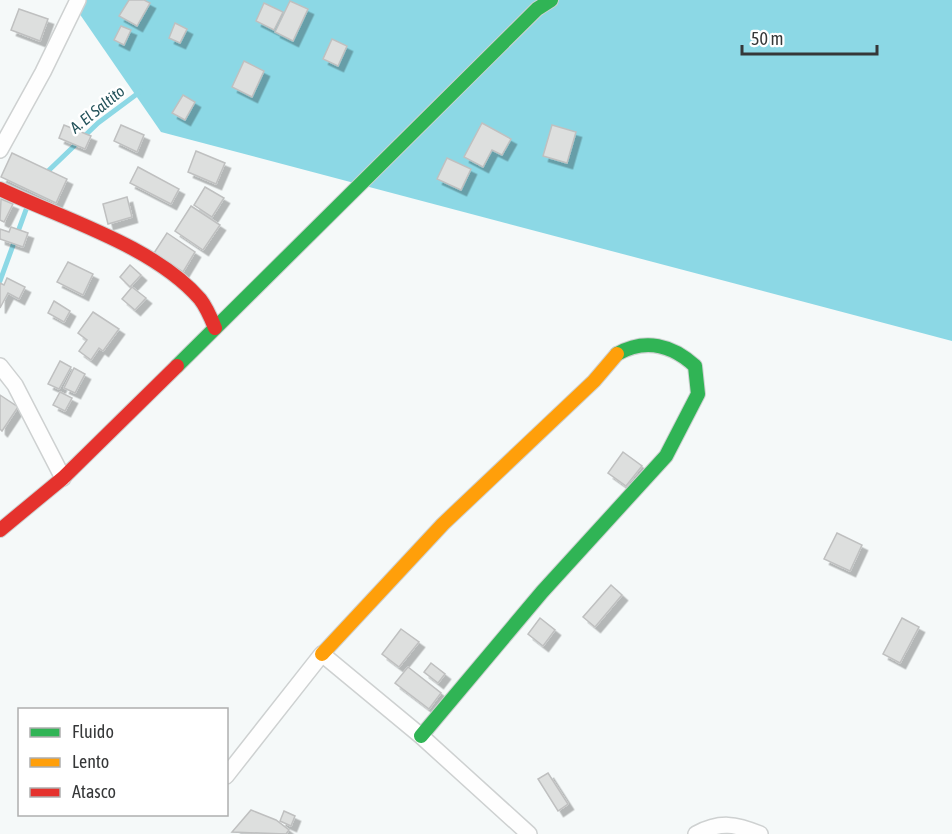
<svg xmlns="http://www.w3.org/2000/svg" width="952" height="834" font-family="'Asap Condensed',sans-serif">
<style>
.water{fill:#8cd8e5}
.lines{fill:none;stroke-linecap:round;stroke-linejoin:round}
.stream{stroke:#8cd8e5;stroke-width:5}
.building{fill:#dddfde;stroke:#bfc0c0;stroke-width:1.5;filter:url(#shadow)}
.street-casing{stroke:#ced1d1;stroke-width:18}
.fast-casing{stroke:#ced1d1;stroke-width:16}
.slow-casing{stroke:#ced1d1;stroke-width:16}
.jam-casing{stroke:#ced1d1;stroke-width:16}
.street{stroke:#fefefe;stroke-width:15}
.fast{stroke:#30b455;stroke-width:14}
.slow{stroke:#ff9f0a;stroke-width:14}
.jam{stroke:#e5322d;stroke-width:14}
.labels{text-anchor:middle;stroke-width:5;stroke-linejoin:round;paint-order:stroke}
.water-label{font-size:16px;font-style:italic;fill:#24535b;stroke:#fff}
</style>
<defs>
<filter id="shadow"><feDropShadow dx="5.5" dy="5.5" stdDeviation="0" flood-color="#0004"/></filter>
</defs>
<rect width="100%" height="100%" fill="#f5f9f9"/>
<path class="water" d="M70,0H952V341L161,132Z"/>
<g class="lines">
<g class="stream">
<path d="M44,175L98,123L141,91"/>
<path d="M0,281L27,207"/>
</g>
</g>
<g class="building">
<path d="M129,0H144L150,3L137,26L119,16Z"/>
<path d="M290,1L308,9L293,41L275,32Z"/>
<path d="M264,3L283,12L274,30L256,21Z"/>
<path d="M19,9L48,19L40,41L11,30Z"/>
<path d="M175,23L187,29L180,43L169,38Z"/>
<path d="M121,26L131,30L124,45L114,40Z"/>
<path d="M332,39L347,46L338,66L323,59Z"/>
<path d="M244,61L264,71L252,97L232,87Z"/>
<path d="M183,95L195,102L185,120L172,113Z"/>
<path d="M482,123L511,139L502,155L492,150L483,167L464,157Z"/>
<path d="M64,125L91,136L85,149L59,138Z"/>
<path d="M121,125L144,135L137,152L114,141Z"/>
<path d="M552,125L576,132L567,163L543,156Z"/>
<path d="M196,151L225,163L216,184L188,172Z"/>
<path d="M12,153L67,179L56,203L1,177Z"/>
<path d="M447,158L471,169L461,190L437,179Z"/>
<path d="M138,167L179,189L171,204L130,183Z"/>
<path d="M205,187L224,198L212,217L194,205Z"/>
<path d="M127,197L132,217L108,224L103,204Z"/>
<path d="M1,199L13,204L4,222L0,220Z"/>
<path d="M191,206L220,225L203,250L175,231Z"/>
<path d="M11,227L28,233L23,247L0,239V229L9,232Z"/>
<path d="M167,233L195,252L183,272L154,253Z"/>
<path d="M68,262L93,274L83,295L57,282Z"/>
<path d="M130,265L141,275L130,287L120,277Z"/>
<path d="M7,278L25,287L19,299L8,293L0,308V283L4,285Z"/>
<path d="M132,287L146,298L135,310L122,299Z"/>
<path d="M54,301L70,311L64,322L48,313Z"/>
<path d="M93,312L119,329L103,351L99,348L91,360L79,351L87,340L78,333Z"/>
<path d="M60,361L71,367L59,389L48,384Z"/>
<path d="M74,368L85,374L75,393L64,388Z"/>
<path d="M60,392L72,398L65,411L53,405Z"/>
<path d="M0,395L18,407L2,431L0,429Z"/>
<path d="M623,452L642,466L626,486L608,473Z"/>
<path d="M837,533L862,545L850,571L824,559Z"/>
<path d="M611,585L622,595L595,627L583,617Z"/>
<path d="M540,618L555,630L543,646L528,634Z"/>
<path d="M902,618L919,627L900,663L883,654Z"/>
<path d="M401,629L419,642L399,667L382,654Z"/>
<path d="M431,663L445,674L438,683L424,672Z"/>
<path d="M408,667L441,693L429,709L395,683Z"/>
<path d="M548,773L568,804L558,811L538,779Z"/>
<path d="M251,810L276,820L289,830L286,834L232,832Z"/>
<path d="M284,811L295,816L291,826L280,821Z"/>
</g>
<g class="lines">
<defs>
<g id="street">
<path d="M0,150L43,72L78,0"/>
<path d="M0,366L15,385L63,478"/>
<path d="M226,776L322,654L421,736L529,834"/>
<path d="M696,834C720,821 736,824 760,834"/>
</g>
<g id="fast">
<path d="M177,366L537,9L551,0"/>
<path d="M421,736L542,592L666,456L698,394L695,366C672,345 645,338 617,354"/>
</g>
<path id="slow" d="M322,654L443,524L594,381L617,354"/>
<g id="jam">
<path d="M0,189C63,219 154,246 200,299C207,308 211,318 215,328"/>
<path d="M0,530L63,478L177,366"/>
</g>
</defs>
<use href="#street" class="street-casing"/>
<use href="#fast" class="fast-casing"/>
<use href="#slow" class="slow-casing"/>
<use href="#jam" class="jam-casing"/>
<use href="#street" class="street"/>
<use href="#fast" class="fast"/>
<use href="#slow" class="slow"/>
<use href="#jam" class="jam"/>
</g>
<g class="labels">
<g class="water-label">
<text transform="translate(97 109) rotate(-39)" y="6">A. El Saltito</text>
</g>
</g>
<rect x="18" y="708" width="210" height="108" fill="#ffffff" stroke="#aeafaf" stroke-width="1.5"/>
<rect x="30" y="728" width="30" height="9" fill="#30b455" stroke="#aeafaf" stroke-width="1.5"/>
<text x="72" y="738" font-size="18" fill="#353738">Fluido</text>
<rect x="30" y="758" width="30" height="9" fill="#ff9f0a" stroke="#aeafaf" stroke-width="1.5"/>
<text x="72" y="768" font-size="18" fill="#353738">Lento</text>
<rect x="30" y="788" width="30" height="9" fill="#e5322d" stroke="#aeafaf" stroke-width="1.5"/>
<text x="72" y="798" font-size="18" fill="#353738">Atasco</text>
<path d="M742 45v9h135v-9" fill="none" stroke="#353738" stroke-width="3"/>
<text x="751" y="45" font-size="18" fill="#353738" stroke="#ffffff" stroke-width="4.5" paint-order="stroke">50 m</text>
</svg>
